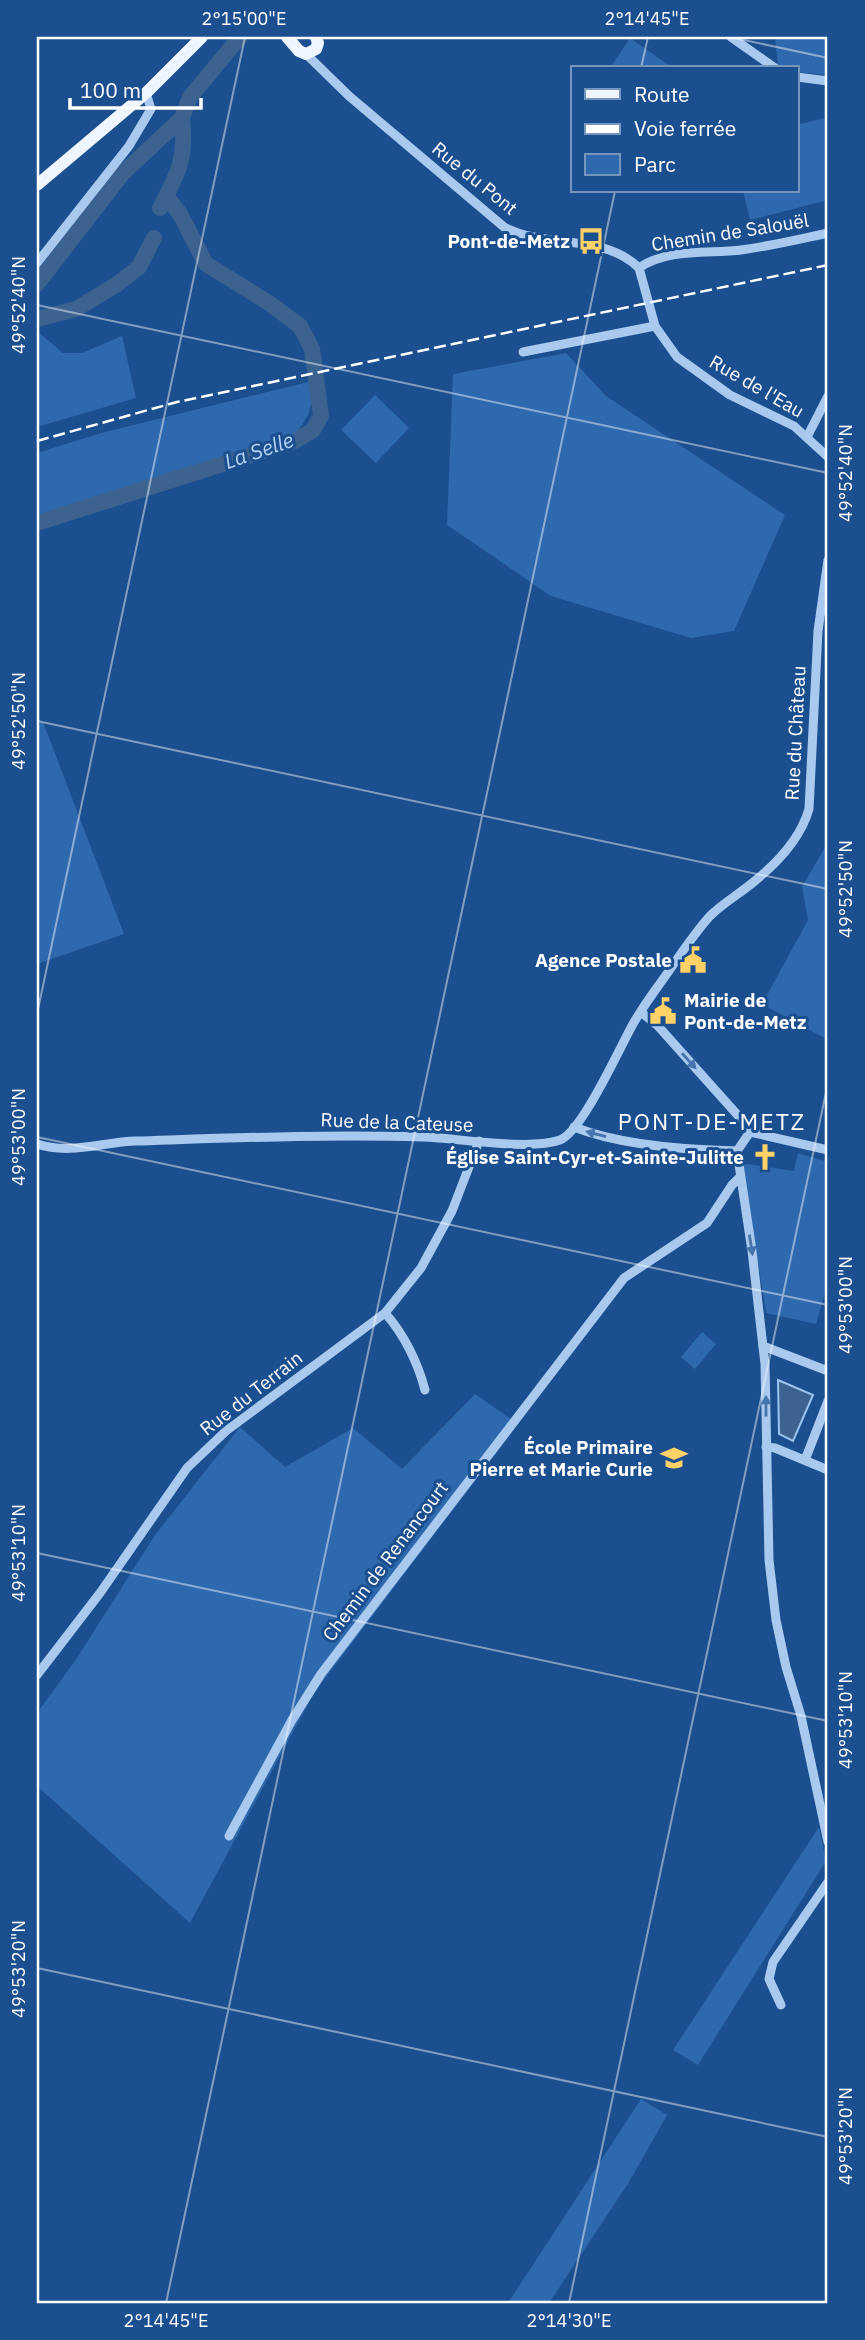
<svg xmlns="http://www.w3.org/2000/svg" width="865" height="2340" font-family="'IBM Plex Sans',sans-serif">
<style>
.green{fill:#2e69ad}
.water{fill:#3c6290;stroke:#9cc4f0;stroke-width:2}
.lines{fill:none;stroke-linecap:round;stroke-linejoin:round}
.river{stroke:#3c6290;stroke-width:16}
.minor{stroke:#a9c9ee;stroke-width:9}
.major{stroke:#f0f6ff;stroke-width:12}
.rail{stroke:#fff;stroke-width:2.5;stroke-dasharray:12 5;stroke-linecap:butt}
.oneway{fill:#4674ac}
.ticks{fill:none;stroke:#fff;stroke-width:2;stroke-opacity:0.45}
.labels{text-anchor:middle;stroke-width:6;stroke-linejoin:round;paint-order:stroke}
.street-label{font-size:19px;fill:#fff;stroke:#1b4f8f}
.poi-label{font-size:19px;font-weight:bold;fill:#fff;stroke:#1b4f8f;text-anchor:end}
.water-label{font-size:21px;font-style:italic;fill:#b5d3f5;stroke:#1b4f8f}
.quarter-label{font-size:23px;letter-spacing:2px;fill:#fff;stroke:#1b4f8f}
.neatline{fill:none;stroke:#fff;stroke-width:2.5}
.ticks-label{font-size:18px;text-anchor:middle;fill:#fff}
</style>
<rect width="100%" height="100%" fill="#1b4f8f"/>
<g class="green">
<path d="M775,37H828V75L797,72V68H778Z"/>
<path d="M630,38L673,68H610Z"/>
<path d="M828,117V200L750,220L743,191H797V125Z"/>
<path d="M37,331L63,353H82L122,336L136,398L37,427Z"/>
<path d="M566,353L606,396L785,515L734,631L691,638L551,596L447,525L453,374Z"/>
<path d="M312,381C313,407 310,417 293,436L37,516V453L101,433Z"/>
<path d="M375,395L409,428L376,463L341,430Z"/>
<path d="M43,722L124,934L37,964V725Z"/>
<path d="M828,842V1040L762,1004L808,920L802,887Z"/>
<path d="M798,1153L828,1162V1282L816,1324L766,1313L742,1163L794,1171Z"/>
<path d="M702,1332L716,1344L695,1369L681,1357Z"/>
<path d="M475,1394L518,1424L314,1693L190,1923L37,1786V1713L77,1658L155,1535L240,1427L285,1467L353,1428L402,1469Z"/>
<path d="M819,1827L826,1861L698,2065L673,2050Z"/>
<path d="M641,2099L667,2115L629,2182L549,2303H508Z"/>
</g>
<path class="water" d="M778,1380L813,1395L793,1441L779,1434Z"/>
<g class="lines">
<g class="river">
<path d="M160,208C178,174 187,157 182,118"/>
<path d="M37,284L122,174L182,118L190,97L240,37"/>
<path d="M37,319L76,309L116,285L139,267L154,238"/>
<path d="M37,523L295,441L313,430L321,416L312,349L300,326L269,303L206,264L180,214L166,196"/>
</g>
<g class="minor">
<path d="M731,37L775,68"/>
<path d="M306,54L349,96L504,227C545,249 604,233 639,268"/>
<path d="M797,77L828,81"/>
<path d="M37,263L129,146L151,109L146,93"/>
<path d="M639,268L655,326L677,357L730,395L794,426L828,457"/>
<path d="M639,268C667,248 709,254 741,250C771,246 800,239 828,233"/>
<path d="M523,352L655,326"/>
<path d="M807,437L828,396"/>
<path d="M641,1012L658,1026L742,1120L750,1132L828,1150"/>
<path d="M574,1127C622,1146 686,1150 737,1151"/>
<path d="M750,1132L737,1151L752,1251L765,1364L769,1560L776,1620L786,1667L801,1716L828,1842"/>
<path d="M37,1144C70,1155 102,1142 136,1141C231,1138 328,1134 423,1137C458,1138 529,1151 560,1140C582,1132 620,1047 633,1024C640,1012 648,1000 656,989C674,965 690,938 710,916C724,902 741,893 756,880C778,862 801,837 809,809L818,631L828,560"/>
<path d="M385,1313C404,1334 418,1363 425,1390"/>
<path d="M763,1346L828,1371"/>
<path d="M766,1447L775,1448L828,1470"/>
<path d="M805,1460L828,1401"/>
<path d="M37,1675L100,1593L187,1468L226,1431L385,1313L421,1268L452,1211L479,1141"/>
<path d="M229,1836L292,1720L321,1674L624,1278L707,1223L732,1185L739,1178"/>
<path d="M781,2005L769,1979L773,1962L828,1882"/>
</g>
<g class="major">
<path d="M287,37L299,51L306,54L316,49L318,43L316,37"/>
<path d="M37,185L146,93L202,37"/>
</g>
<path class="rail" d="M37,441L177,402L828,265"/>
</g>
<defs><path id="oneway-solid" d="M-6-.8H1V-3.2L6.5 0L1 3.2V.8H-6Z" transform="scale(1.75)"/></defs>
<g class="oneway">
<use href="#oneway-solid" transform="translate(689 1061) rotate(48)"/>
<use href="#oneway-solid" transform="translate(596 1134) rotate(-165)"/>
<use href="#oneway-solid" transform="translate(751 1245) rotate(81)"/>
<use href="#oneway-solid" transform="translate(766 1406) rotate(-90)"/>
</g>
<path class="ticks" d="M730,37L828,58M641,68L648,37M37,305L828,473M37,721L828,889M37,1014L245,37M37,1137L828,1305M37,1553L828,1721M37,1968L828,2137M166,2303L615,191M569,2303L828,1083"/>
<defs>
<symbol id="bus-bare" viewBox="-9 -9 18 18"><path d="M-5-6H5V4H4V6H2V4H-2V6H-4V4H-5ZM-3.5-4V0h7V-4ZM-3.5 1.2v1.5H-2V1.2ZM2 1.2v1.5H3.5V1.2Z" fill="#ffd166" stroke="#1b4f8f" stroke-width="2.5" paint-order="stroke"/></symbol>
<symbol id="civic-bare" viewBox="-9 -9 18 18"><path d="M-.6-6.5H3V-4.5H.6V-3L4-1V1h2V6H-6V1h2V-1L-.6-3ZM-1.2 2.5V6h2.4V2.5Z" fill="#ffd166" stroke="#1b4f8f" stroke-width="2.5" paint-order="stroke"/></symbol>
<symbol id="church-bare" viewBox="-9 -9 18 18"><path d="M-1.2-6h2.4v3.5h3.3v2.4h-3.3V6h-2.4V-.1h-3.3v-2.4h3.3Z" fill="#ffd166" stroke="#1b4f8f" stroke-width="2.5" paint-order="stroke"/></symbol>
<symbol id="school-bare" viewBox="-9 -9 18 18"><path d="M0-5L7-2L0 1L-7-2ZM-4 1L0 2.5L4 1V4Q0 6-4 4Z" fill="#ffd166" stroke="#1b4f8f" stroke-width="2.5" paint-order="stroke"/></symbol>
</defs>
<g fill-rule="evenodd">
<use href="#bus-bare" x="572" y="222" width="38" height="38"/>
<use href="#civic-bare" x="674" y="941" width="38" height="38"/>
<use href="#civic-bare" x="644" y="992" width="38" height="38"/>
<use href="#church-bare" x="746" y="1138" width="38" height="38"/>
<use href="#school-bare" x="655" y="1439" width="38" height="38"/>
</g>
<g class="labels">
<g class="street-label">
<text transform="translate(475 178) rotate(39)" y="7">Rue du Pont</text>
<text transform="translate(730 232) rotate(-9)" y="7">Chemin de Salouël</text>
<text transform="translate(757 386) rotate(30)" y="7">Rue de l'Eau</text>
<text transform="translate(795 733) rotate(-87)" y="7">Rue du Château</text>
<text transform="translate(397 1122) rotate(2)" y="7">Rue de la Cateuse</text>
<text transform="translate(251 1393) rotate(-38)" y="7">Rue du Terrain</text>
<text transform="translate(385 1561) rotate(-53)" y="7">Chemin de Renancourt</text>
</g>
<g class="poi-label">
<text x="570" y="248">Pont-de-Metz</text>
<text x="672" y="967">Agence Postale</text>
<text x="684" y="1007" text-anchor="start">Mairie de<tspan x="684" dy="22">Pont-de-Metz</tspan></text>
<text x="744" y="1164">Église Saint-Cyr-et-Sainte-Julitte</text>
<text x="653" y="1454">École Primaire<tspan x="653" dy="22">Pierre et Marie Curie</tspan></text>
</g>
<g class="water-label">
<text transform="translate(259 451) rotate(-19)" y="7">La Selle</text>
</g>
<g class="quarter-label">
<text x="712" y="1130">PONT-DE-METZ</text>
</g>
</g>
<rect width="865" height="2340" fill="none" stroke="#1b4f8f" stroke-width="77"/>
<rect x="571" y="66" width="228" height="126" fill="#1b4f8f" stroke="#7695bc" stroke-width="2"/>
<rect x="585" y="89" width="35" height="10" fill="#f0f6ff" stroke="#7695bc" stroke-width="2"/>
<text x="634" y="102" font-size="21" fill="#ffffff">Route</text>
<rect x="585" y="124" width="35" height="10" fill="#ffffff" stroke="#7695bc" stroke-width="2"/>
<text x="634" y="136" font-size="21" fill="#ffffff">Voie ferrée</text>
<rect x="585" y="154" width="35" height="21" fill="#2e69ad" stroke="#7695bc" stroke-width="2"/>
<text x="634" y="172" font-size="21" fill="#ffffff">Parc</text>
<path d="M70 98v10h131v-10" fill="none" stroke="#ffffff" stroke-width="3.5"/>
<text x="80" y="98" font-size="21" fill="#ffffff" stroke="#1b4f8f" stroke-width="5" paint-order="stroke">100 m</text>
<rect x="38" y="38" width="788" height="2264" class="neatline"/>
<g class="ticks-label">
<text x="244" y="25">2°15'00"E</text>
<text x="647" y="25">2°14'45"E</text>
<text transform="translate(19 305) rotate(-90)" y="6">49°52'40"N</text>
<text transform="translate(846 473) rotate(-90)" y="6">49°52'40"N</text>
<text transform="translate(19 721) rotate(-90)" y="6">49°52'50"N</text>
<text transform="translate(846 889) rotate(-90)" y="6">49°52'50"N</text>
<text transform="translate(19 1137) rotate(-90)" y="6">49°53'00"N</text>
<text transform="translate(846 1305) rotate(-90)" y="6">49°53'00"N</text>
<text transform="translate(19 1553) rotate(-90)" y="6">49°53'10"N</text>
<text transform="translate(846 1720) rotate(-90)" y="6">49°53'10"N</text>
<text transform="translate(19 1969) rotate(-90)" y="6">49°53'20"N</text>
<text transform="translate(846 2136) rotate(-90)" y="6">49°53'20"N</text>
<text x="166" y="2327">2°14'45"E</text>
<text x="569" y="2327">2°14'30"E</text>
</g>
</svg>
